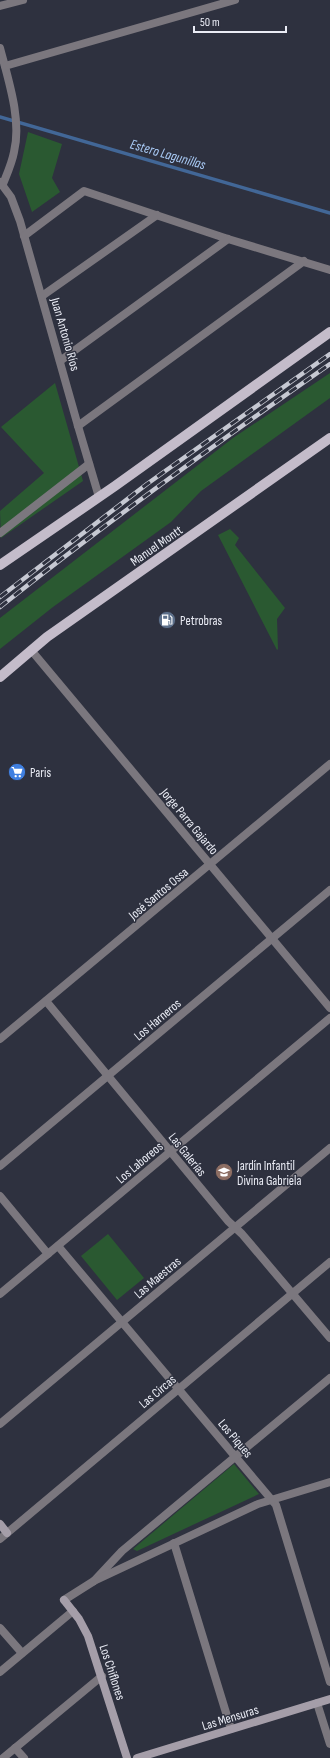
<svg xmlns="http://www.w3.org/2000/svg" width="330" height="1758" font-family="'Sofia Sans Condensed',sans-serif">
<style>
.green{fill:#2a5931}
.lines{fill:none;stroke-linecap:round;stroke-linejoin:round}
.stream{stroke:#426797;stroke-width:3.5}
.street{stroke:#7b777e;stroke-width:8}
.secondary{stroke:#a59ea9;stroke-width:8}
.primary{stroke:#c4bcca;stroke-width:10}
.rail-casing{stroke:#c6c8d2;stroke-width:4.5}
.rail{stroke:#2e313f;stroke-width:3;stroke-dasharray:9;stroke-linecap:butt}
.labels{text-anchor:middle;stroke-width:3;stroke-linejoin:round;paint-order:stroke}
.street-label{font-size:13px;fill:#eaecf5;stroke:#2e313f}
.poi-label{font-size:13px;fill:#eaecf5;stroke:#2e313f;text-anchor:start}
.water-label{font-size:14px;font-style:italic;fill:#a8c9f4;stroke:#2e313f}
</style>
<rect width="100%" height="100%" fill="#2e313f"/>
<g class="green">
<path d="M28,132L62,144L52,178L60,192L32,212L19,174Z"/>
<path d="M330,373V398L201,491L171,522L53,607L0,649V618L233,438Z"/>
<path d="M55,383L83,481L1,538L0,511L44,473L1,427Z"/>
<path d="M230,529L239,538L235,545L285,608L277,619L278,649L277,650L218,535Z"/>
<path d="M108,1234L144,1278L117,1300L81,1256Z"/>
<path d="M234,1464L259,1494L137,1551L133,1549Z"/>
</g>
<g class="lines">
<path class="stream" d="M0,117L330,213"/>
<g class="street">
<path d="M0,6L23,0"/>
<path d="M0,48C8,79 22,120 14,152C12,163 7,174 3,184"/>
<path d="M5,66L235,0"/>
<path d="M0,182L11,197L20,221L78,426L99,497"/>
<path d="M24,236L84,191L228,239L330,270"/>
<path d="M42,296L157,215"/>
<path d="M60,361L228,239"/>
<path d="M78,426L304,261"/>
<path d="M0,533L89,464"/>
<path d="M31,650L330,1008"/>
<path d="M46,1001L228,1221L242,1234L330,1338"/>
<path d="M0,1039L330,764"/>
<path d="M0,1166L330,890"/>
<path d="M0,1196L48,1254"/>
<path d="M58,1246L276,1505L330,1682"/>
<path d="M0,1294L330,1018"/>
<path d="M0,1424L330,1148"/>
<path d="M0,1539L330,1262"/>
<path d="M174,1543L231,1729"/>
<path d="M94,1581L122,1551L330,1378"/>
<path d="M64,1600L94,1581L258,1504L330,1482"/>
<path d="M0,1628L22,1653"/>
<path d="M0,1672L73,1611"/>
<path d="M317,1703L330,1744"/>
<path d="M15,1748L24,1758"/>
<path d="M3,1758L102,1676"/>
</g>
<g class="secondary">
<path d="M0,1524L7,1533"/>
<path d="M64,1600L79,1619L88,1636L127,1758"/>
<path d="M137,1758L330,1699"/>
</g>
<g class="primary">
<path d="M0,565L115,486L330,332"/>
<path d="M0,677L47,637L330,438"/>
</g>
<defs>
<g id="rail">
<path d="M0,597L147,484L330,354"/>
<path d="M0,607C107,522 218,442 330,364"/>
</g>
</defs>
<use href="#rail" class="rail-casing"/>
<use href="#rail" class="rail"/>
</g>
<defs>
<symbol id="fuel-disc" viewBox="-11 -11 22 22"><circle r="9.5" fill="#5c6f8a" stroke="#2e313f"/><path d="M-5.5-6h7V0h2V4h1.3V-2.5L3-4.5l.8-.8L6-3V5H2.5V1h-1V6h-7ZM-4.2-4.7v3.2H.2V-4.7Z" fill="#fff"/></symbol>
<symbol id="supermarket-disc" viewBox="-11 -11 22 22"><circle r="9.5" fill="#3f7fe0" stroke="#2e313f"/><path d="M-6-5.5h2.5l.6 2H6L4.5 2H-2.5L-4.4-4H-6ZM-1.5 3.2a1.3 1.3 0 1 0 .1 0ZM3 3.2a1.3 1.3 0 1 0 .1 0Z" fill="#fff"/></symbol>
<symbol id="school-disc" viewBox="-11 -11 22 22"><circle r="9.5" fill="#8d6e63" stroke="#2e313f"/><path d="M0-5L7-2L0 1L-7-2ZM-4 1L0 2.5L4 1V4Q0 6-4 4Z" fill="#fff"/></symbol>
</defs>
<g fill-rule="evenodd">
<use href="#fuel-disc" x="157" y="610" width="20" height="20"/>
<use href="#supermarket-disc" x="7" y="762" width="20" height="20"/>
<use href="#school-disc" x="214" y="1162" width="20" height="20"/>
</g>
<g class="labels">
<g class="street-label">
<text transform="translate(66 334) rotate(74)" y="5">Juan Antonio Ríos</text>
<text transform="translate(156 545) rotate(-35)" y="5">Manuel Montt</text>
<text transform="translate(190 821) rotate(50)" y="5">Jorge Parra Gajardo</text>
<text transform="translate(158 893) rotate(-40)" y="5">José Santos Ossa</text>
<text transform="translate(157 1019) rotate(-40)" y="5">Los Harneros</text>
<text transform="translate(188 1154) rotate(51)" y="5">Las Galerías</text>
<text transform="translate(139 1162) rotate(-40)" y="5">Los Laboreos</text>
<text transform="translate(157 1277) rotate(-40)" y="5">Las Maestras</text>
<text transform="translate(157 1391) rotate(-40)" y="5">Las Circas</text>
<text transform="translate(236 1438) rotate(50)" y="5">Los Piques</text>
<text transform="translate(113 1672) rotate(72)" y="5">Los Chiflones</text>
<text transform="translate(230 1717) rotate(-17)" y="5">Las Mensuras</text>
</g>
<g class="poi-label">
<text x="180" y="625">Petrobras</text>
<text x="30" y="777">Paris</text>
<text x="237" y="1170">Jardín Infantil<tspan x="237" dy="15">Divina Gabriela</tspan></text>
</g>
<g class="water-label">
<text transform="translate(168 154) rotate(16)" y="5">Estero Lagunillas</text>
</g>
</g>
<path d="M194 26v6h92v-6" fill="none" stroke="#eaecf5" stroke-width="2"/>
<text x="200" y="26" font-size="12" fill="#eaecf5" stroke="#2e313f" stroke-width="3" paint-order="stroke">50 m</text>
</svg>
